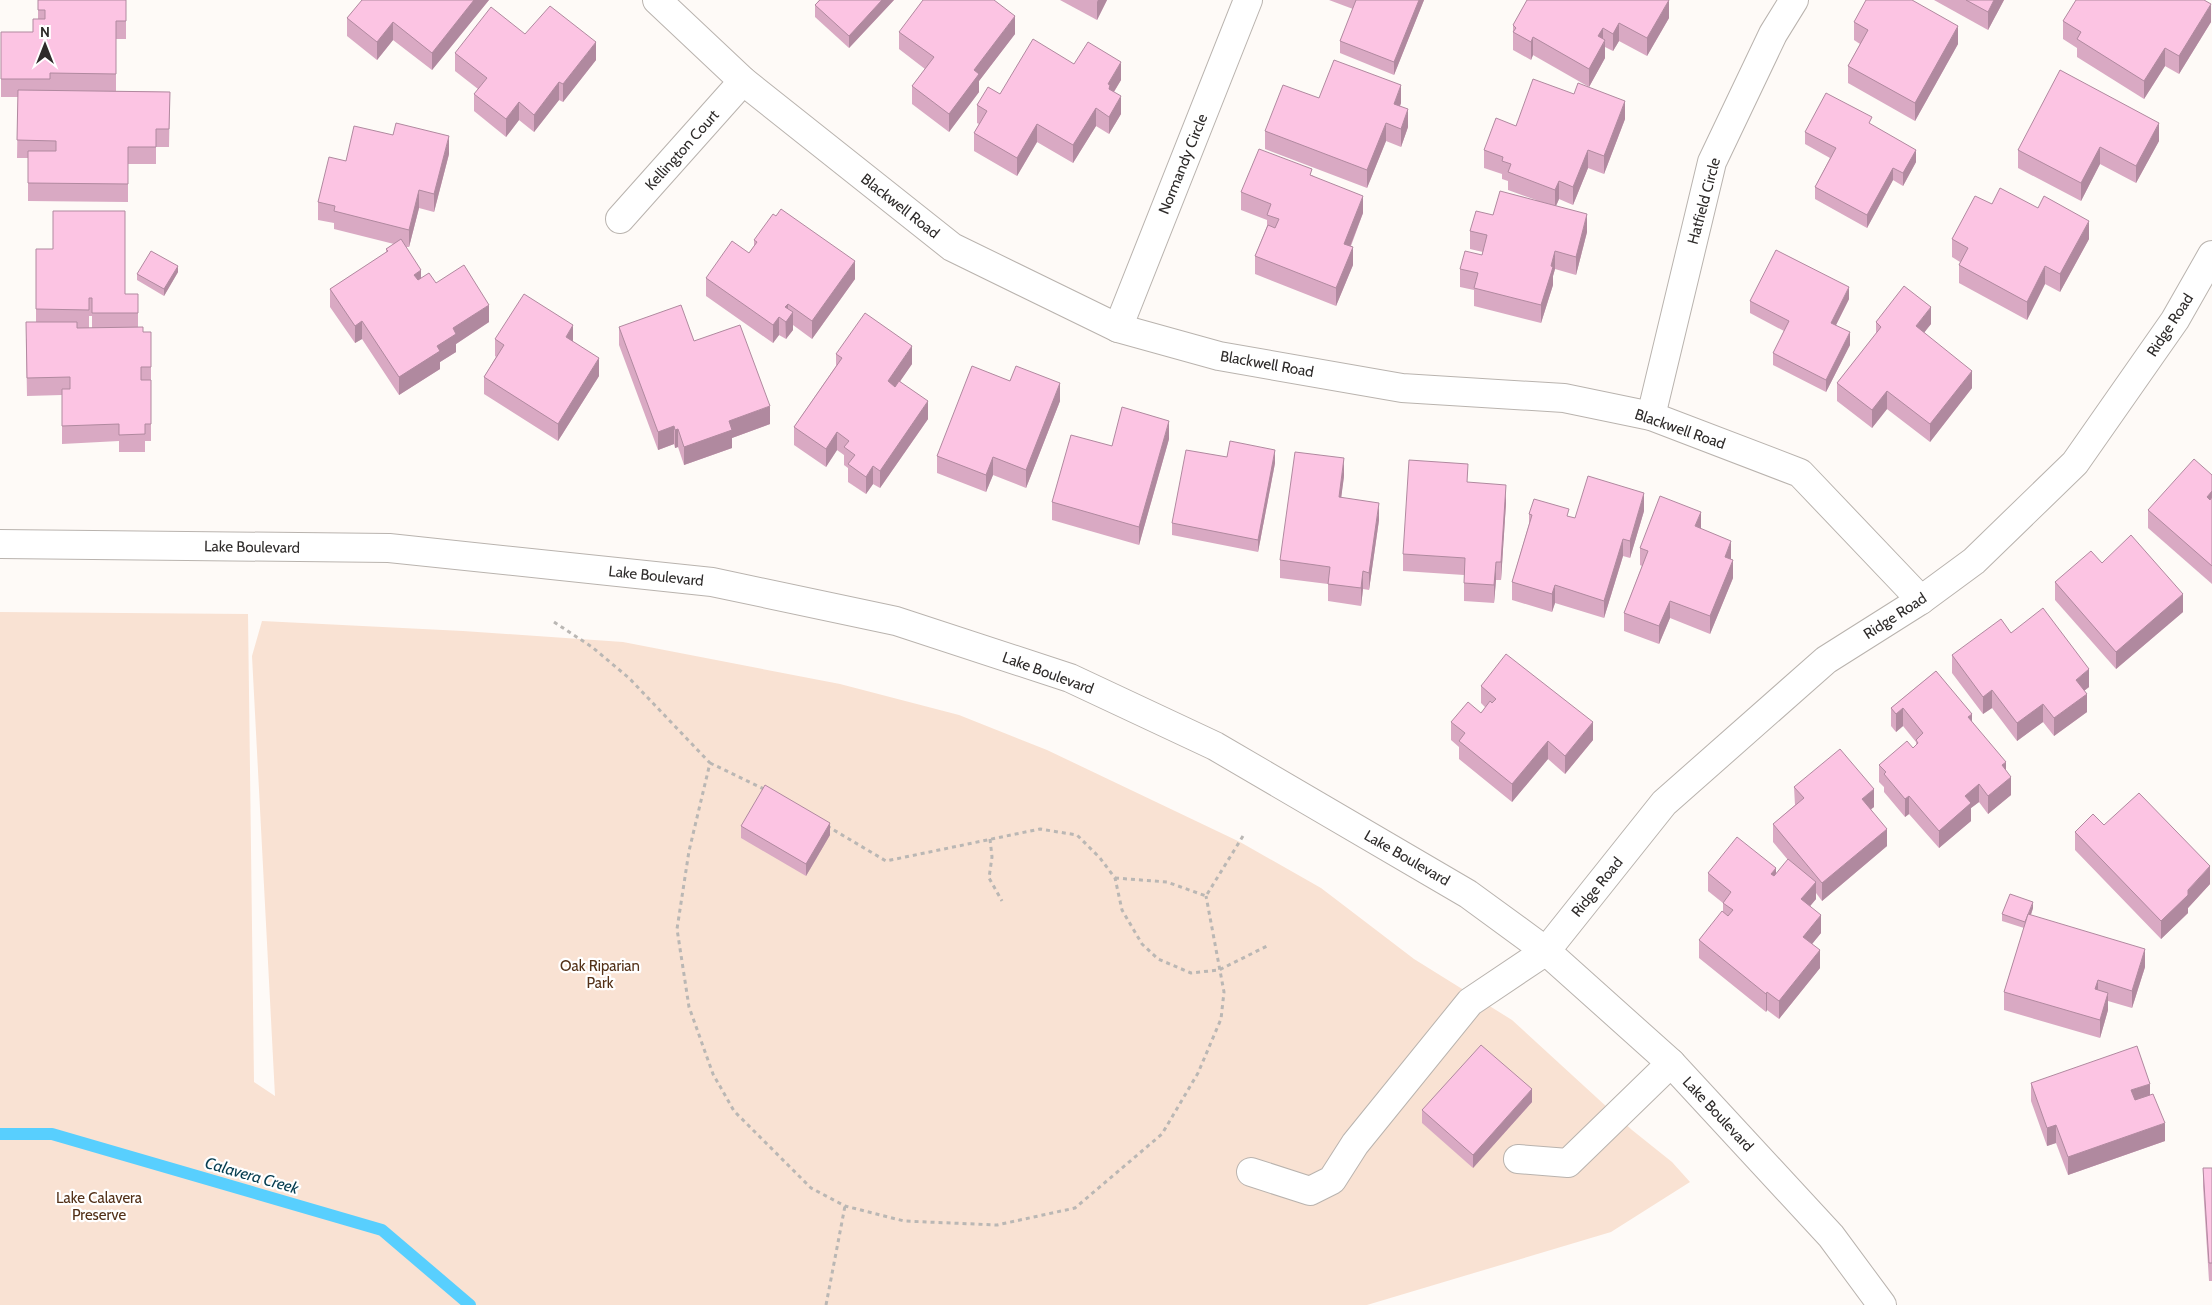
<svg xmlns="http://www.w3.org/2000/svg" width="2212" height="1305" font-family="Cabin,sans-serif">
<style>
.green{fill:#f9e2d3}
.lines{fill:none;stroke-linecap:round;stroke-linejoin:round}
.stream{stroke:#58cffe;stroke-width:12}
.minor-casing{stroke:#b9b3ae;stroke-width:30}
.major-casing{stroke:#b9b3ae;stroke-width:30}
.path{stroke:#bab7b4;stroke-width:3;stroke-dasharray:4 4;stroke-linecap:butt}
.minor{stroke:#fff;stroke-width:28}
.major{stroke:#fff;stroke-width:28}
.wall{fill:#d9a9c3;fill-rule:evenodd}
.shaded-wall{fill:#b0899f}
.building{fill:#fcc4e3;stroke:#b0899f}
.labels{text-anchor:middle;stroke-width:4.5;stroke-linejoin:round;paint-order:stroke}
.street-label{font-size:15px;fill:#2e2b2a;stroke:#fff}
.park-label{font-size:15px;fill:#533118;stroke:#fff}
.water-label{font-size:16px;font-style:italic;fill:#073e51;stroke:#fff}
</style>
<rect width="100%" height="100%" fill="#fefaf7"/>
<path class="green" d="M0,612L248,614L254,1082L275,1096L252,656L262,621L463,631L623,642L840,684L959,715L1047,750L1240,842L1321,888L1414,959L1512,1020L1632,1130L1672,1162L1690,1182L1611,1232L1367,1305H0Z"/>
<g class="lines">
<path class="stream" d="M0,1134H52L382,1230L470,1305"/>
<defs>
<g id="minor">
<path d="M657,0L743,81L952,247L1118,328L1219,356L1402,388L1564,398L1651,416L1800,473L1921,600"/>
<path d="M620,219L743,81"/>
<path d="M1118,328L1248,0"/>
<path d="M1651,416L1712,162L1773,34L1794,0"/>
<path d="M1518,1159L1568,1163L1671,1063"/>
<path d="M1251,1172L1310,1191L1332,1180L1355,1144L1470,1002L1546,951L1664,803L1826,660L1921,600L1974,561L2075,463L2175,320L2212,255"/>
</g>
<path id="major" d="M0,544L389,548L712,582L896,621L1070,678L1215,746L1468,894L1546,951L1671,1063L1831,1236L1882,1305"/>
</defs>
<use href="#minor" class="minor-casing"/>
<use href="#major" class="major-casing"/>
<g class="path">
<path d="M554,622L592,647L629,678L710,763L689,851L677,929L689,1007L713,1074L734,1111L811,1188L845,1206L904,1221L997,1225L1075,1208L1162,1134L1198,1073L1221,1019L1224,992L1206,896"/>
<path d="M710,763L766,790"/>
<path d="M827,826L886,861L1040,829L1077,835L1100,858L1115,878L1122,910L1142,944L1158,959L1191,973L1219,970L1269,945"/>
<path d="M990,839L992,857L989,878L1002,901"/>
<path d="M1115,878L1167,882L1206,896L1243,836"/>
<path d="M826,1305L845,1206"/>
</g>
<use href="#minor" class="minor"/>
<use href="#major" class="major"/>
</g>
<g class="wall">
<path d="M38,0H126V39H116V91L170,92L169,147H156V164H128V202L28,201V158H17L18,97H1V32H33L38,19Z"/>
<path d="M361,0H489L432,70L393,40L377,60L347,36V18L361,2Z"/>
<path d="M819,0H894L849,48L815,17V5Z"/>
<path d="M1060,0H1107L1097,20Z"/>
<path d="M1329,0H1424L1394,75L1340,53V41L1353,9Z"/>
<path d="M1934,0H2004L1988,30Z"/>
<path d="M1669,18L1647,56L1619,41L1613,51L1605,47V58L1589,87L1533,55L1531,60L1513,50V25Z"/>
<path d="M2063,21L2211,22L2179,74L2165,66L2144,99L2077,57V48L2063,39Z"/>
<path d="M1854,22L1958,44L1915,121L1848,83V66L1860,44L1854,40Z"/>
<path d="M899,32L1015,34L979,81V92L949,132L912,104V86L925,69L899,49Z"/>
<path d="M455,53L596,60L563,102L559,100L534,132L519,120L506,137L474,111V94L478,89L455,71Z"/>
<path d="M1074,64L1121,80L1114,92L1121,114L1109,134L1096,126L1073,163L1037,142L1017,176L974,151V133L979,124L977,123V105L1000,94Z"/>
<path d="M1319,98L1401,103L1400,106L1408,127L1401,147L1386,141L1367,188L1265,149V131Z"/>
<path d="M1625,119L1604,174L1588,168L1573,205L1559,199L1556,206L1587,232L1576,275L1555,269L1553,276V285L1541,323L1474,306V290L1460,287V269L1482,255L1483,252L1470,249V231L1493,215L1536,200L1508,190V181L1502,179V174L1484,168V150L1516,126Z"/>
<path d="M1872,125L1916,162L1903,186L1893,180L1867,228L1815,199V187L1830,158L1805,144V132Z"/>
<path d="M2159,141L2136,183L2100,164L2081,201L2018,168V150Z"/>
<path d="M449,154L434,212L419,208L409,247H406L421,278L436,283L489,322L456,344V352L440,362V369L399,395L362,339L355,343L330,307V289L386,253V249L394,244L334,229V223L318,220V202Z"/>
<path d="M1312,175L1363,213L1351,246L1353,265L1336,306L1255,274V256L1267,226V220L1241,210V192Z"/>
<path d="M1992,204L2089,239L2060,292L2045,284L2027,320L1959,283V265L1960,262L1952,257V239Z"/>
<path d="M754,240L855,279L812,339L793,325V330L786,339L779,335L773,343L706,296V278L749,253L754,246Z"/>
<path d="M36,249L125,294H138V327L143,332H151V441H145V452H119V441L62,444V395L27,396L26,340L36,322ZM89,316H92V328H89Z"/>
<path d="M178,272L164,296L137,280V274Z"/>
<path d="M1849,299L1836,325L1850,345L1826,392L1773,365V353L1784,331L1750,313V301Z"/>
<path d="M1876,322L1931,324L1924,332L1972,388L1930,442L1887,409L1872,428L1837,401V383L1876,334Z"/>
<path d="M619,327L694,341L770,424L732,438V448L684,465L678,447L675,448L674,444L658,450L619,345Z"/>
<path d="M495,339L573,342L599,376L558,441L484,394V377L496,357L495,356Z"/>
<path d="M836,354L912,364L900,381L928,419L880,488L873,484L866,494L848,482V468L844,465V455L837,450L826,467L794,445V427L836,366Z"/>
<path d="M1010,381L1060,401L1026,488L993,475L986,492L937,473V456Z"/>
<path d="M1169,439L1139,545L1052,520V502L1112,446Z"/>
<path d="M1227,457L1275,463L1258,552L1172,535V523Z"/>
<path d="M2212,475V584L2148,528V510Z"/>
<path d="M1344,476L1341,497L1379,520L1369,590L1363,589L1361,606L1328,601V584L1280,578V560Z"/>
<path d="M1468,482L1506,503L1501,580H1496L1494,603L1464,601V575L1403,571V554Z"/>
<path d="M1644,511L1630,558L1623,556L1604,618L1555,603L1552,612L1512,600V582L1529,524V514L1569,517L1575,518Z"/>
<path d="M1701,529L1731,558L1733,578L1710,634L1670,618L1659,644L1624,631V613L1642,566L1640,565V548Z"/>
<path d="M2102,563L2183,612L2116,669L2055,600V582Z"/>
<path d="M2011,633L2089,687L2084,691L2087,712L2054,736L2043,722L2017,741L1992,708L1983,714L1952,673V655Z"/>
<path d="M1936,671L2006,770L2011,795L1988,814L1979,802L1971,808V821L1939,848L1909,814L1905,817L1884,792V787L1879,782V765L1913,748L1916,745V742L1903,726L1896,732L1891,726V708Z"/>
<path d="M1481,686L1593,740L1565,774L1548,759L1512,802L1459,759V747L1451,740V722L1481,713L1486,708L1481,703Z"/>
<path d="M1794,787L1874,807L1871,809L1887,846L1822,901L1816,893V899L1810,906L1821,933L1812,944L1820,968L1779,1019L1767,1010L1766,1012L1699,958V940L1723,912V903L1708,891V873L1776,874L1788,860L1773,842V824L1795,805Z"/>
<path d="M2104,825L2210,884L2188,908V913L2161,939L2075,850V832Z"/>
<path d="M741,826L830,835L806,876L741,838Z"/>
<path d="M2033,908L2031,915L2145,967L2132,1008L2108,1001V1010L2100,1038L2004,1010V992L2024,928L2002,921V914Z"/>
<path d="M2031,1083L2150,1095L2165,1141L2068,1175L2056,1143L2047,1146L2031,1101Z"/>
<path d="M1532,1102L1473,1168L1422,1123V1110Z"/>
<path d="M2203,1168H2212V1281H2209L2203,1186Z"/>
</g>
<g class="shaded-wall">
<path d="M474,0H489L432,70V53Z"/>
<path d="M882,0H894L849,48V36Z"/>
<path d="M1098,0H1107L1097,20V2Z"/>
<path d="M1419,0H1424L1394,75V62Z"/>
<path d="M1669,0V18L1647,56V38Z"/>
<path d="M1994,0H2004L1988,30V12Z"/>
<path d="M2211,4V22L2179,74V56Z"/>
<path d="M1015,16V34L979,81V92L949,132V114L974,70Z"/>
<path d="M393,22V40L377,60V42Z"/>
<path d="M1619,23V41L1613,51V34Z"/>
<path d="M1958,26V44L1915,121V103Z"/>
<path d="M1603,28V45L1605,40V58L1589,87V69L1598,36Z"/>
<path d="M1533,37V55L1531,60V42Z"/>
<path d="M596,42V60L563,102V84Z"/>
<path d="M2165,48V66L2144,99V81Z"/>
<path d="M1121,62V80L1110,98L1108,84Z"/>
<path d="M559,82V100L534,132V115Z"/>
<path d="M1401,85V103L1394,122V104Z"/>
<path d="M1121,96V114L1109,134V117Z"/>
<path d="M1625,101V119L1604,174V156Z"/>
<path d="M519,102V120L506,137V119Z"/>
<path d="M1096,108V126L1073,163V145Z"/>
<path d="M1408,109V127L1401,147V129Z"/>
<path d="M1386,123V141L1367,188V170Z"/>
<path d="M2159,123V141L2136,183V166Z"/>
<path d="M1037,124V142L1017,176V158Z"/>
<path d="M449,136V154L434,212V194Z"/>
<path d="M2100,147V164L2081,201V183Z"/>
<path d="M1588,150V168L1573,205V187Z"/>
<path d="M1916,150V162L1903,186V173Z"/>
<path d="M1893,168V180L1867,228V215Z"/>
<path d="M1559,181V199L1555,208V190Z"/>
<path d="M419,190V208L409,247V230Z"/>
<path d="M1363,196V213L1344,262V244Z"/>
<path d="M1587,214V232L1576,275V257Z"/>
<path d="M2089,221V239L2060,292V274Z"/>
<path d="M1353,247V265L1336,306V288Z"/>
<path d="M1555,251V269L1553,276V285L1541,323V305Z"/>
<path d="M855,261V279L812,339V321Z"/>
<path d="M178,266V272L164,296V289Z"/>
<path d="M2045,266V284L2027,320V302Z"/>
<path d="M421,270V288L414,275Z"/>
<path d="M1849,287V299L1831,335V323Z"/>
<path d="M788,304V319L793,312V330L786,339L785,307Z"/>
<path d="M489,305V322L456,344V352L440,362V369L399,395V377L453,328Z"/>
<path d="M1931,307V324L1916,343V326Z"/>
<path d="M779,317V335L773,343V325Z"/>
<path d="M362,321V339L355,343V326Z"/>
<path d="M573,325V343L566,337Z"/>
<path d="M1850,332V345L1826,392V380Z"/>
<path d="M912,346V364L888,399V381Z"/>
<path d="M599,358V376L558,441V424Z"/>
<path d="M1972,371V388L1930,442V424Z"/>
<path d="M1060,383V401L1026,488V470Z"/>
<path d="M1887,391V409L1872,428V410Z"/>
<path d="M928,401V419L880,488V471Z"/>
<path d="M770,406V424L732,438V448L684,465V447L729,421Z"/>
<path d="M1169,421V439L1139,545V527Z"/>
<path d="M674,426V444L658,450V432Z"/>
<path d="M678,429V447L675,448V430Z"/>
<path d="M837,432V450L826,467V449Z"/>
<path d="M1275,450V463L1258,552V540Z"/>
<path d="M993,457V475L986,492V475Z"/>
<path d="M1344,458V476L1339,515V497Z"/>
<path d="M873,466V484L866,494V477Z"/>
<path d="M1506,485V503L1501,580V562Z"/>
<path d="M2212,491V509L2207,497Z"/>
<path d="M1644,493V511L1630,558V541Z"/>
<path d="M1379,503V520L1369,590V573Z"/>
<path d="M1701,512V530L1695,526Z"/>
<path d="M1623,539V556L1604,618V601Z"/>
<path d="M1731,541V558L1725,575V557Z"/>
<path d="M1733,560V578L1710,634V616Z"/>
<path d="M1496,562V580L1494,603V585Z"/>
<path d="M1363,571V589L1361,606V588Z"/>
<path d="M1555,585V603L1552,612V594Z"/>
<path d="M2183,594V612L2116,669V652Z"/>
<path d="M1670,601V618L1659,644V626Z"/>
<path d="M2089,669V687L2076,697V680Z"/>
<path d="M1992,690V708L1983,714V697Z"/>
<path d="M2087,694V712L2054,736V718Z"/>
<path d="M2043,704V722L2017,741V723Z"/>
<path d="M1903,708V726L1896,732V714Z"/>
<path d="M1972,714V731L1968,717Z"/>
<path d="M1593,722V740L1565,774V756Z"/>
<path d="M1548,741V759L1512,802V784Z"/>
<path d="M2006,762V780L2002,765Z"/>
<path d="M2011,777V795L1988,814V796Z"/>
<path d="M1979,784V802L1971,808V821L1939,848V831L1965,796Z"/>
<path d="M1874,789V807L1862,816V799Z"/>
<path d="M1909,796V814L1905,817V799Z"/>
<path d="M830,823V835L806,876V864Z"/>
<path d="M1887,829V846L1822,901V883Z"/>
<path d="M2210,866V884L2188,908V913L2161,939V921Z"/>
<path d="M1776,868V886L1771,874Z"/>
<path d="M1816,882V899L1801,917V899Z"/>
<path d="M2033,902V908L2026,929V922Z"/>
<path d="M1821,915V933L1803,955V937Z"/>
<path d="M2145,949V967L2132,1008V991Z"/>
<path d="M1820,950V968L1779,1019V1001Z"/>
<path d="M2098,980V998L2095,989Z"/>
<path d="M1767,992V1010L1766,1012V994Z"/>
<path d="M2108,993V1010L2100,1038V1020Z"/>
<path d="M2150,1084V1102L2131,1108V1090Z"/>
<path d="M1532,1089V1102L1473,1168V1155Z"/>
<path d="M2165,1123V1141L2068,1175V1157Z"/>
<path d="M2056,1125V1143L2047,1146V1128Z"/>
</g>
<g class="building">
<path d="M38,0H126V21H116V74L50,73V79H1V32H33V19H45V10H38Z"/>
<path d="M362,0H474L432,53L393,22L377,42L347,18Z"/>
<path d="M820,0H882L849,36L815,5Z"/>
<path d="M923,0H994L1015,16L974,70L979,74L949,114L912,86L934,57L899,32Z"/>
<path d="M1356,0H1419L1394,62L1340,41Z"/>
<path d="M1527,0H1669L1647,38L1619,23L1613,34L1603,28L1598,36L1605,40L1589,69L1533,37L1531,42L1513,32L1516,28L1513,25Z"/>
<path d="M1866,0H1912L1958,26L1915,103L1848,66L1868,30L1854,22Z"/>
<path d="M1966,0H1994L1988,12Z"/>
<path d="M2076,0H2204L2211,4L2179,56L2165,48L2144,81L2077,39L2081,32L2063,21Z"/>
<path d="M550,6L596,42L563,84L559,82L534,115L519,102L506,119L474,94L487,78L455,53L491,7L525,34Z"/>
<path d="M1033,39L1074,64L1088,42L1121,62L1108,84L1110,85L1109,89L1121,96L1109,117L1096,108L1073,145L1037,124L1017,158L974,133L987,111L977,105L988,87L1000,94Z"/>
<path d="M1334,60L1401,85L1394,104L1408,109L1401,129L1386,123L1367,170L1265,131L1283,85L1319,98Z"/>
<path d="M2060,70L2159,123L2136,166L2100,147L2081,183L2018,150Z"/>
<path d="M1533,79L1574,94L1578,83L1625,101L1604,156L1588,150L1573,187L1559,181L1555,190L1508,172L1511,164L1502,161L1503,157L1484,150L1496,118L1516,126Z"/>
<path d="M18,90L170,92L169,129H156V147H128V184L28,183V151H56V141L17,140Z"/>
<path d="M1826,93L1872,117L1869,123L1916,150L1903,173L1893,168L1867,215L1815,187L1836,148L1805,132Z"/>
<path d="M396,123L449,136L434,194L419,190L409,230L334,211L335,206L318,202L329,157L346,161L354,126L393,135Z"/>
<path d="M1259,149L1312,169L1310,175L1363,196L1344,244L1353,247L1336,288L1255,256L1268,225L1275,228L1279,219L1267,215L1271,204L1241,192Z"/>
<path d="M2000,188L2038,208L2044,196L2089,221L2060,274L2045,266L2027,302L1959,265L1968,248L1952,239L1975,196L1992,204Z"/>
<path d="M1500,191L1587,214L1576,257L1555,251L1551,266L1553,267L1541,305L1474,288L1478,273L1460,269L1465,251L1482,255L1487,235L1470,231L1476,211L1493,215Z"/>
<path d="M781,209L855,261L812,321L788,304L785,307L793,312L786,322L779,317L773,325L706,278L732,241L749,253L757,242L754,240L773,214L776,216Z"/>
<path d="M53,211H125V294H138V313H92V298H89V310L36,309V249H53Z"/>
<path d="M401,239L421,270L414,275L418,280L429,273L436,283L464,265L489,305L453,328L456,334L437,346L440,351L399,377L362,321L355,326L330,289L388,251L386,249Z"/>
<path d="M1776,250L1849,287L1831,323L1850,332L1826,380L1773,353L1789,321L1750,301Z"/>
<path d="M151,251L178,266L164,289L137,274Z"/>
<path d="M1904,286L1931,307L1916,326L1972,371L1930,424L1887,391L1872,410L1837,383L1881,327L1876,322Z"/>
<path d="M524,294L573,325L566,337L599,358L558,424L484,377L504,345L495,339Z"/>
<path d="M681,305L694,341L740,325L770,406L729,421L732,430L684,447L678,429L675,430L674,426L658,432L619,327Z"/>
<path d="M865,313L912,346L888,381L895,387L899,381L928,401L880,471L873,466L866,477L848,464L855,455L844,447L849,441L837,432L826,449L794,427L842,358L836,354Z"/>
<path d="M26,322H77V328L143,327V332H151V367H141V380H151V424H145V434L119,435V424L62,426V389H70V377L27,378Z"/>
<path d="M972,366L1010,381L1016,366L1060,383L1026,470L993,457L986,475L937,456Z"/>
<path d="M1122,407L1169,421L1139,527L1052,502L1071,435L1112,446Z"/>
<path d="M1230,441L1275,450L1258,540L1172,523L1186,450L1227,457Z"/>
<path d="M1295,452L1344,458L1339,497L1379,503L1369,573L1363,571L1361,588L1328,584L1330,567L1280,560Z"/>
<path d="M2194,459L2212,475V491L2207,497L2210,500L2212,497V566L2148,510Z"/>
<path d="M1409,460L1468,464L1467,482L1506,485L1501,562H1496L1494,585L1464,583L1465,558L1403,554Z"/>
<path d="M1588,476L1644,493L1630,541L1623,539L1604,601L1555,585L1552,594L1512,582L1532,515L1529,514L1534,499L1569,509L1567,516L1575,518Z"/>
<path d="M1660,496L1701,512L1695,526L1731,541L1725,557L1733,560L1710,616L1670,601L1659,626L1624,613L1648,551L1640,548Z"/>
<path d="M2131,535L2183,594L2116,652L2055,582L2091,551L2102,563Z"/>
<path d="M2043,608L2089,669L2076,680L2087,694L2054,718L2043,704L2017,723L1992,690L1983,697L1952,655L2001,619L2011,633Z"/>
<path d="M1506,654L1593,722L1565,756L1548,741L1512,784L1459,741L1465,733L1451,722L1468,702L1481,713L1490,701L1492,703L1496,699L1481,686Z"/>
<path d="M1936,671L1972,714L1968,717L2006,762L2002,765L2011,777L1988,796L1979,784L1965,796L1971,803L1939,831L1909,796L1905,799L1884,774L1886,772L1879,765L1907,741L1913,748L1918,743L1916,740L1923,733L1903,708L1896,714L1891,708Z"/>
<path d="M1840,749L1874,789L1862,799L1887,829L1822,883L1773,824L1804,798L1794,787Z"/>
<path d="M765,785L830,823L806,864L741,826Z"/>
<path d="M2139,793L2210,866L2188,890V895L2161,921L2075,832L2093,814L2104,825Z"/>
<path d="M1737,837L1776,868L1771,874L1774,876L1788,859L1816,882L1801,899L1821,915L1803,937L1820,950L1779,1001L1767,992L1766,994L1699,940L1722,911L1728,916L1733,910L1723,903L1731,892L1708,873Z"/>
<path d="M2010,894L2033,902L2025,922L2002,914Z"/>
<path d="M2028,914L2145,949L2132,991L2098,980L2095,989L2108,993L2100,1020L2004,992Z"/>
<path d="M1481,1045L1532,1089L1473,1155L1422,1110Z"/>
<path d="M2137,1046L2150,1084L2131,1090L2135,1100L2153,1094L2165,1123L2068,1157L2056,1125L2047,1128L2031,1083Z"/>
<path d="M2203,1168H2212V1263H2209Z"/>
</g>
<g class="labels">
<g class="street-label">
<text transform="translate(682 150) rotate(-48)" y="5">Kellington Court</text>
<text transform="translate(1183 164) rotate(-68)" y="5">Normandy Circle</text>
<text transform="translate(1704 201) rotate(-75)" y="5">Hatfield Circle</text>
<text transform="translate(900 206) rotate(38)" y="5">Blackwell Road</text>
<text transform="translate(2170 325) rotate(-57)" y="5">Ridge Road</text>
<text transform="translate(1267 364) rotate(10)" y="5">Blackwell Road</text>
<text transform="translate(1680 429) rotate(19)" y="5">Blackwell Road</text>
<text transform="translate(252 547) rotate(1)" y="5">Lake Boulevard</text>
<text transform="translate(656 576) rotate(6)" y="5">Lake Boulevard</text>
<text transform="translate(1895 616) rotate(-33)" y="5">Ridge Road</text>
<text transform="translate(1048 673) rotate(20)" y="5">Lake Boulevard</text>
<text transform="translate(1407 858) rotate(30)" y="5">Lake Boulevard</text>
<text transform="translate(1597 887) rotate(-51)" y="5">Ridge Road</text>
<text transform="translate(1718 1114) rotate(47)" y="5">Lake Boulevard</text>
</g>
<g class="park-label">
<text x="600" y="971">Oak Riparian<tspan x="600" dy="17">Park</tspan></text>
<text x="99" y="1203">Lake Calavera<tspan x="99" dy="17">Preserve</tspan></text>
</g>
<g class="water-label">
<text transform="translate(252 1175) rotate(16)" y="6">Calavera Creek</text>
</g>
</g>
<g transform="translate(45 45)" stroke="#ffffff" stroke-width="4" paint-order="stroke">
<path d="M0-4L9 19L0 12L-9 19Z" fill="#2e2b2a"/>
<text y="-8" font-size="14" font-weight="bold" text-anchor="middle" fill="#2e2b2a">N</text>
</g>
</svg>
